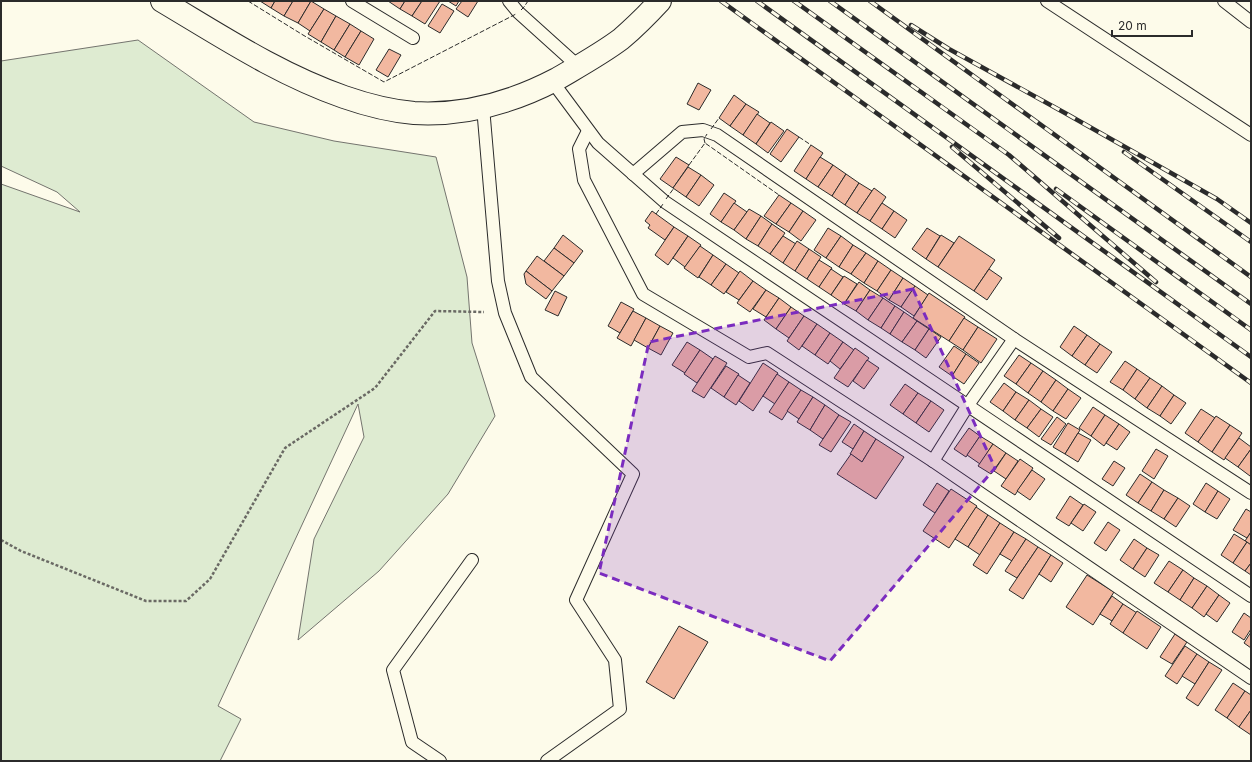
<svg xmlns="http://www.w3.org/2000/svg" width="1252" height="762" font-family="Inter,sans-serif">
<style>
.green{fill:#deebd1;stroke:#74746e}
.building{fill:#f2b8a0;stroke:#2b2b2b}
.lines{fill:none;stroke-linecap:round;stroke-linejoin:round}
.lane-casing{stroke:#2b2b2b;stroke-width:14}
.secondary-casing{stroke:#2b2b2b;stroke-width:24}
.path{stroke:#6a6964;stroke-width:2.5;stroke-dasharray:3 2;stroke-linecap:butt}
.lane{stroke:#fdfbea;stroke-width:12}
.secondary{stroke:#fdfbea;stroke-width:22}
.rail-casing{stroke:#2b2b2b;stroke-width:4.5}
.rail{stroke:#fdfbea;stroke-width:3;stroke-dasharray:9;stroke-linecap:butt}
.fence{stroke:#2b2b2b;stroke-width:1;stroke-dasharray:5 2;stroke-linecap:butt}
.marked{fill:#7b2cbf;fill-opacity:0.2;stroke:#7b2cbf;stroke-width:3;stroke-dasharray:8 5;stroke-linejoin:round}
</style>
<rect width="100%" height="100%" fill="#fdfbea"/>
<path class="green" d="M138,40L254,122L334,141L436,157L467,277L472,343L495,416L448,494L379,571L298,640L314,539L364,437L358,404L218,706L241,719L220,761H1V184L80,212L57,192L1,166V61Z"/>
<g class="building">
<path d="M260,1H275L271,8Z"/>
<path d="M275,1H293L284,16L271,8Z"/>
<path d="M293,1H311L298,23L284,16Z"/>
<path d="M311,1L324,9L310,31L298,23Z"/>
<path d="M388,1H405L400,9Z"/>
<path d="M405,1H422L412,16L400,9Z"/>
<path d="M422,1H440L425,24L412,16Z"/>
<path d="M448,1H459L456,6Z"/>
<path d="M462,1H478L468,17L456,9Z"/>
<path d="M442,4L454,11L440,33L428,26Z"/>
<path d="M324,9L336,16L321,42L308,34Z"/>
<path d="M336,16L350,24L334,50L321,42Z"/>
<path d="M350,24L361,31L345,57L334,50Z"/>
<path d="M361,31L374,39L359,65L345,57Z"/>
<path d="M389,49L401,55L388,77L376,70Z"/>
<path d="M698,83L711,90L699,110L687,104Z"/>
<path d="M734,95L746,104L730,126L719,118Z"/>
<path d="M746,104L759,112L743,135L730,126Z"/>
<path d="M757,114L770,123L756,144L743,135Z"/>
<path d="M771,122L784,131L768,153L756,144Z"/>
<path d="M787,129L799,137L781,162L770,154Z"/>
<path d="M811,145L823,153L806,179L794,171Z"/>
<path d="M676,157L689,165L673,188L660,179Z"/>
<path d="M820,157L833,165L818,187L806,179Z"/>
<path d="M833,165L846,174L832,196L818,187Z"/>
<path d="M688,167L701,175L686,197L673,188Z"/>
<path d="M846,174L859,183L845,205L832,196Z"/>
<path d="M701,175L714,185L699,206L686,197Z"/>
<path d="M859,183L872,191L857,213L845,205Z"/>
<path d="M874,188L886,197L870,221L857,213Z"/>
<path d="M724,193L736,201L721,222L710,214Z"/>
<path d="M779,195L791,203L776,224L764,216Z"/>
<path d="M734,203L747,212L734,230L721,222Z"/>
<path d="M791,203L803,211L789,232L776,224Z"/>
<path d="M882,203L894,211L882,229L870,221Z"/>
<path d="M749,209L761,216L746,239L734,230Z"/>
<path d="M652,211L674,227L665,240L648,228L650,225L645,221Z"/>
<path d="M803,211L816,220L801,241L789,232Z"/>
<path d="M894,211L907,220L895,238L882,229Z"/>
<path d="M761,216L772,224L758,246L746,239Z"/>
<path d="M772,224L785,233L770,254L758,246Z"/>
<path d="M674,227L688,236L668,265L655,255Z"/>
<path d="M828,228L841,236L826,258L814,250Z"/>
<path d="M927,228L940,236L926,259L912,249Z"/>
<path d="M563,235L583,251L574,263L554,248Z"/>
<path d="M941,235L954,243L938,267L926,259Z"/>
<path d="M688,236L701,245L685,267L673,258Z"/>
<path d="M783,236L796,244L783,263L770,254Z"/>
<path d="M841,236L853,245L839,267L826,258Z"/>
<path d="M959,236L995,260L974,291L938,267Z"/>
<path d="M797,241L809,249L795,271L783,263Z"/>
<path d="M853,245L866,253L851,274L839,267Z"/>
<path d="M700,246L713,255L698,278L684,268Z"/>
<path d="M554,248L574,263L564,276L544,261Z"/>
<path d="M809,249L821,257L807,279L795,271Z"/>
<path d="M866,253L878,261L864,283L851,274Z"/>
<path d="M713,255L726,264L711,285L699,277Z"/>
<path d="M537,256L564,276L552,291L526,271Z"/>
<path d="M819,260L832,268L819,287L807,279Z"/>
<path d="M878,261L891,270L877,291L864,283Z"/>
<path d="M726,264L739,273L724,294L711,285Z"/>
<path d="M831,269L843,277L831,295L819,287Z"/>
<path d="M989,269L1002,278L987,300L974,291Z"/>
<path d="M891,270L903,278L889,300L877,291Z"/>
<path d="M526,271L552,291L546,299L526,284L524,274Z"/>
<path d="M740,271L753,281L739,300L726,292Z"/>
<path d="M844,276L857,284L844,304L831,295Z"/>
<path d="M903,278L915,286L901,307L889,300Z"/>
<path d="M753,281L766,290L750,312L737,303Z"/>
<path d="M859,282L870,290L856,311L844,304Z"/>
<path d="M915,286L928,295L914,316L901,307Z"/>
<path d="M766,290L779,298L766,317L753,309Z"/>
<path d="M870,290L883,298L868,320L856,311Z"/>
<path d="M555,291L567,297L558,316L545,310Z"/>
<path d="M929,293L965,317L949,341L913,318Z"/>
<path d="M779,298L791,307L776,329L764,320Z"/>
<path d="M883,298L895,306L881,328L868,320Z"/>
<path d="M621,302L634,309L620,333L608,326Z"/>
<path d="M895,306L904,312L890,334L881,328Z"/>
<path d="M791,307L804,316L789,338L776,329Z"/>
<path d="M633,311L646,318L631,346L617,338Z"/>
<path d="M904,312L917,321L902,342L890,334Z"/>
<path d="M804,316L817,324L799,350L787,341Z"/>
<path d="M646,318L660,326L648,348L634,340Z"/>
<path d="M964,318L978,327L963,350L949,341Z"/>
<path d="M917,321L929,329L915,350L902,342Z"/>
<path d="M817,324L830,333L815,355L802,346Z"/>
<path d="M660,326L673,333L661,355L648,348Z"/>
<path d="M1074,326L1087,335L1072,356L1060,347Z"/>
<path d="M978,327L997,339L981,363L963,350Z"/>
<path d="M929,329L941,337L926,358L915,350Z"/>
<path d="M830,333L843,342L828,364L815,355Z"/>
<path d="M1087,335L1100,344L1085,365L1072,356Z"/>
<path d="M687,342L700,350L685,373L672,365Z"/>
<path d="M843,342L854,350L840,369L830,361Z"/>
<path d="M1100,344L1112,352L1097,373L1085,365Z"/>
<path d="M954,346L966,354L952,376L939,367Z"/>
<path d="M855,348L869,358L848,387L834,378Z"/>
<path d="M700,350L713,359L697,383L684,374Z"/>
<path d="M966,354L979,363L964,384L952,376Z"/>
<path d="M1019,355L1031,363L1016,384L1004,376Z"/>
<path d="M715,356L727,363L704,398L692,391Z"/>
<path d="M867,360L879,368L864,389L853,381Z"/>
<path d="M1125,361L1137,369L1123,390L1110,382Z"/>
<path d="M763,363L778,373L753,411L739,401Z"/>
<path d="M1031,363L1043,371L1028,393L1016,384Z"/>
<path d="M726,366L739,374L724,397L711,388Z"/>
<path d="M1137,369L1150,378L1135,399L1123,390Z"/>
<path d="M1043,371L1056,380L1041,402L1028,393Z"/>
<path d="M777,374L789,382L775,404L763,396Z"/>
<path d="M738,375L750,383L736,405L724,397Z"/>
<path d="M1150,378L1162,386L1147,408L1135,399Z"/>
<path d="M1056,380L1068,389L1053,411L1041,402Z"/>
<path d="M789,382L801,390L782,420L769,412Z"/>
<path d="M1004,383L1016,392L1003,411L990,402Z"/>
<path d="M905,384L918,393L903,414L890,405Z"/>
<path d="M1162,386L1174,395L1160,416L1147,408Z"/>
<path d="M1068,389L1081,398L1066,419L1053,411Z"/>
<path d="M801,390L813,397L799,419L787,411Z"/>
<path d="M1016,392L1029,400L1015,420L1003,411Z"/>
<path d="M918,393L931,401L916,423L903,414Z"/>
<path d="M1174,395L1186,403L1171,424L1160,416Z"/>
<path d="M813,397L825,405L810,430L797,422Z"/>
<path d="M1029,400L1041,409L1027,428L1015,420Z"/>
<path d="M931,401L944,410L929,432L916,423Z"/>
<path d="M825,405L839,415L823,439L810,430Z"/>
<path d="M1093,407L1105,415L1091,436L1079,428Z"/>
<path d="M1041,409L1053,417L1039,437L1027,428Z"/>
<path d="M1201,409L1215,418L1198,442L1185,433Z"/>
<path d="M839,415L851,422L831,452L819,445Z"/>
<path d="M1105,415L1119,424L1104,446L1091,436Z"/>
<path d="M1216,416L1230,425L1212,452L1198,442Z"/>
<path d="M1057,417L1066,424L1051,445L1041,439Z"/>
<path d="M1068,423L1080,430L1065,454L1053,447Z"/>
<path d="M854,424L864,431L853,449L842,442Z"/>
<path d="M1119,424L1130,432L1117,450L1106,443Z"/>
<path d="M1230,425L1242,433L1224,460L1212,452Z"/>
<path d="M969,428L980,436L966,457L954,449Z"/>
<path d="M864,431L876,439L862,462L850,454Z"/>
<path d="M1078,433L1091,440L1078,462L1065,454Z"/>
<path d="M980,436L993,444L980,464L967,455Z"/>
<path d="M1239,438L1251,447V449L1238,467L1225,458Z"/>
<path d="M876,439L904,457L876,499L837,474L851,454L862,462Z"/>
<path d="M993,444L1006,453L991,474L978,466Z"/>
<path d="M1156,449L1168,456L1154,479L1142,471Z"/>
<path d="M1251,449V474L1250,476L1238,467Z"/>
<path d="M1006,453L1018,461L1006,479L994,471Z"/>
<path d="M1020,459L1033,468L1015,495L1001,486Z"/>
<path d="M1114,461L1125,468L1113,486L1102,479Z"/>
<path d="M1032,470L1045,479L1030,500L1017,491Z"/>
<path d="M1140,474L1152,482L1138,503L1126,495Z"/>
<path d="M1152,482L1164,490L1151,511L1138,503Z"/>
<path d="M937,483L949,491L935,513L923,505Z"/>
<path d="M1206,483L1218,491L1205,512L1193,504Z"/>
<path d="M951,489L977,506L949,548L923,531Z"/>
<path d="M1164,490L1178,498L1164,519L1151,511Z"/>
<path d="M1218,491L1230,499L1217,519L1205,512Z"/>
<path d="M1070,496L1083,505L1069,526L1056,518Z"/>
<path d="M1178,498L1190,506L1176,527L1164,519Z"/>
<path d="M1084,504L1096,512L1083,531L1071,523Z"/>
<path d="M976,507L988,515L968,547L955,539Z"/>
<path d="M1246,509L1251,512V532L1247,538L1233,530Z"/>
<path d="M988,515L1000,523L980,555L968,547Z"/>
<path d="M1108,522L1120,530L1106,551L1094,543Z"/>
<path d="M1000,523L1014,532L987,574L973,565Z"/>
<path d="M1014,532L1026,539L1012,561L1000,554Z"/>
<path d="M1251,532V545L1245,541Z"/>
<path d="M1234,534L1247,542L1233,563L1221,555Z"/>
<path d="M1026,539L1038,547L1017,578L1005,571Z"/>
<path d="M1134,539L1147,548L1133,569L1120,560Z"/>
<path d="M1247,542L1251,545V563L1245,571L1233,563Z"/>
<path d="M1038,547L1051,555L1023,599L1009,590Z"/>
<path d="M1147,548L1159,555L1145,577L1133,569Z"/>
<path d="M1051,555L1063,563L1051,582L1039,574Z"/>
<path d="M1169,561L1183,570L1168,592L1154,583Z"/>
<path d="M1251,563V575L1245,571Z"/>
<path d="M1183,570L1194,578L1180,600L1168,592Z"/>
<path d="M1087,575L1114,592L1093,625L1066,607Z"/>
<path d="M1194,578L1207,586L1192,608L1180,600Z"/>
<path d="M1207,586L1219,595L1204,617L1192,608Z"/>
<path d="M1219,595L1230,603L1217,622L1206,614Z"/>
<path d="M1112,596L1123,604L1112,621L1100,614Z"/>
<path d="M1123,604L1137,613L1123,633L1110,624Z"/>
<path d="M1137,611L1161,627L1147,649L1123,633Z"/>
<path d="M1244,613L1251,618V629L1244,640L1232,632Z"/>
<path d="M679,626L708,642L674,699L646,682Z"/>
<path d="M1251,632V648L1244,643Z"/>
<path d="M1175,634L1187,642L1172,664L1160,657Z"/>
<path d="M1185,646L1197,654L1177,684L1165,676Z"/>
<path d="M1197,654L1209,662L1195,684L1182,676Z"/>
<path d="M1209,662L1222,670L1198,706L1186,698Z"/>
<path d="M1233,683L1245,691L1227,718L1215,710Z"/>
<path d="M1245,691L1251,695V710L1239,727L1227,718Z"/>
<path d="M1251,710V735L1239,727Z"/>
</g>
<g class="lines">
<defs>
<g id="lane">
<path d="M352,1L413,38"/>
<path d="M509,1L518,12L579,67"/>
<path d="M1047,1L1251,135"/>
<path d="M1224,1L1251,22"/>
<path d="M552,81L598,143L665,202L1251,596"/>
<path d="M483,107L498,281L505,313L531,377L633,474L576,600L615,660L620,709L547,761"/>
<path d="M588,131L579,149L584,180L643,294L749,357L767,353L933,461L1251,678"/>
<path d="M633,174L682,132L703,130L717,135L1014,339L1251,493"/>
<path d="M933,461L968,405L1014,339"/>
<path d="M440,761L412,742L393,670L472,560"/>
</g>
<path id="secondary" d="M162,1C221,36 278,74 344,97C367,105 390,111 414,113C464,116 513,102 557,79C579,66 601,54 621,39C635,27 648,14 660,1"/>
</defs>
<use href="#lane" class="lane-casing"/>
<use href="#secondary" class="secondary-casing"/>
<path class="path" d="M1,540L21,551L146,601H186L210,579L285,448L375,388L435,311L484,312"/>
<use href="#lane" class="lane"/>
<use href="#secondary" class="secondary"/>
<defs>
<g id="rail">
<path d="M721,1L1251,383"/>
<path d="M757,1L1251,357"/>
<path d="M794,1L1009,155L1156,282"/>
<path d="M830,1L1251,304"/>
<path d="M870,1L1251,277"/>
<path d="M911,25L949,49L1065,113L1217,199L1251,223"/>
<path d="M952,147L1059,238"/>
<path d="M1124,152L1251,242"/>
<path d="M1056,189L1251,330"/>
</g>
</defs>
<use href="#rail" class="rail-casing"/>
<use href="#rail" class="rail"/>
<g class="fence">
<path d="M248,1L303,35L384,82L516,14"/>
<path d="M521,10L524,7L528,1"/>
<path d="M711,129L719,118"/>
<path d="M799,137L811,145"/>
<path d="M705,143L704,139L707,134"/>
<path d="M689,165L705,143L779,195"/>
<path d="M666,199L674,188"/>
<path d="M656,214L663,204"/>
</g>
</g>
<path class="marked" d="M913,289L995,468L830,661L599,573L649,342Z"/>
<rect width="1252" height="762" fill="none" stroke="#2b2b2b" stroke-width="4"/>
<path d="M1112 30v6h80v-6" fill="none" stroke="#2b2b2b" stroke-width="2"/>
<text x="1118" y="30" font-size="12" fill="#2b2b2b" stroke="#fdfbea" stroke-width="3" paint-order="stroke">20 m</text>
</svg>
